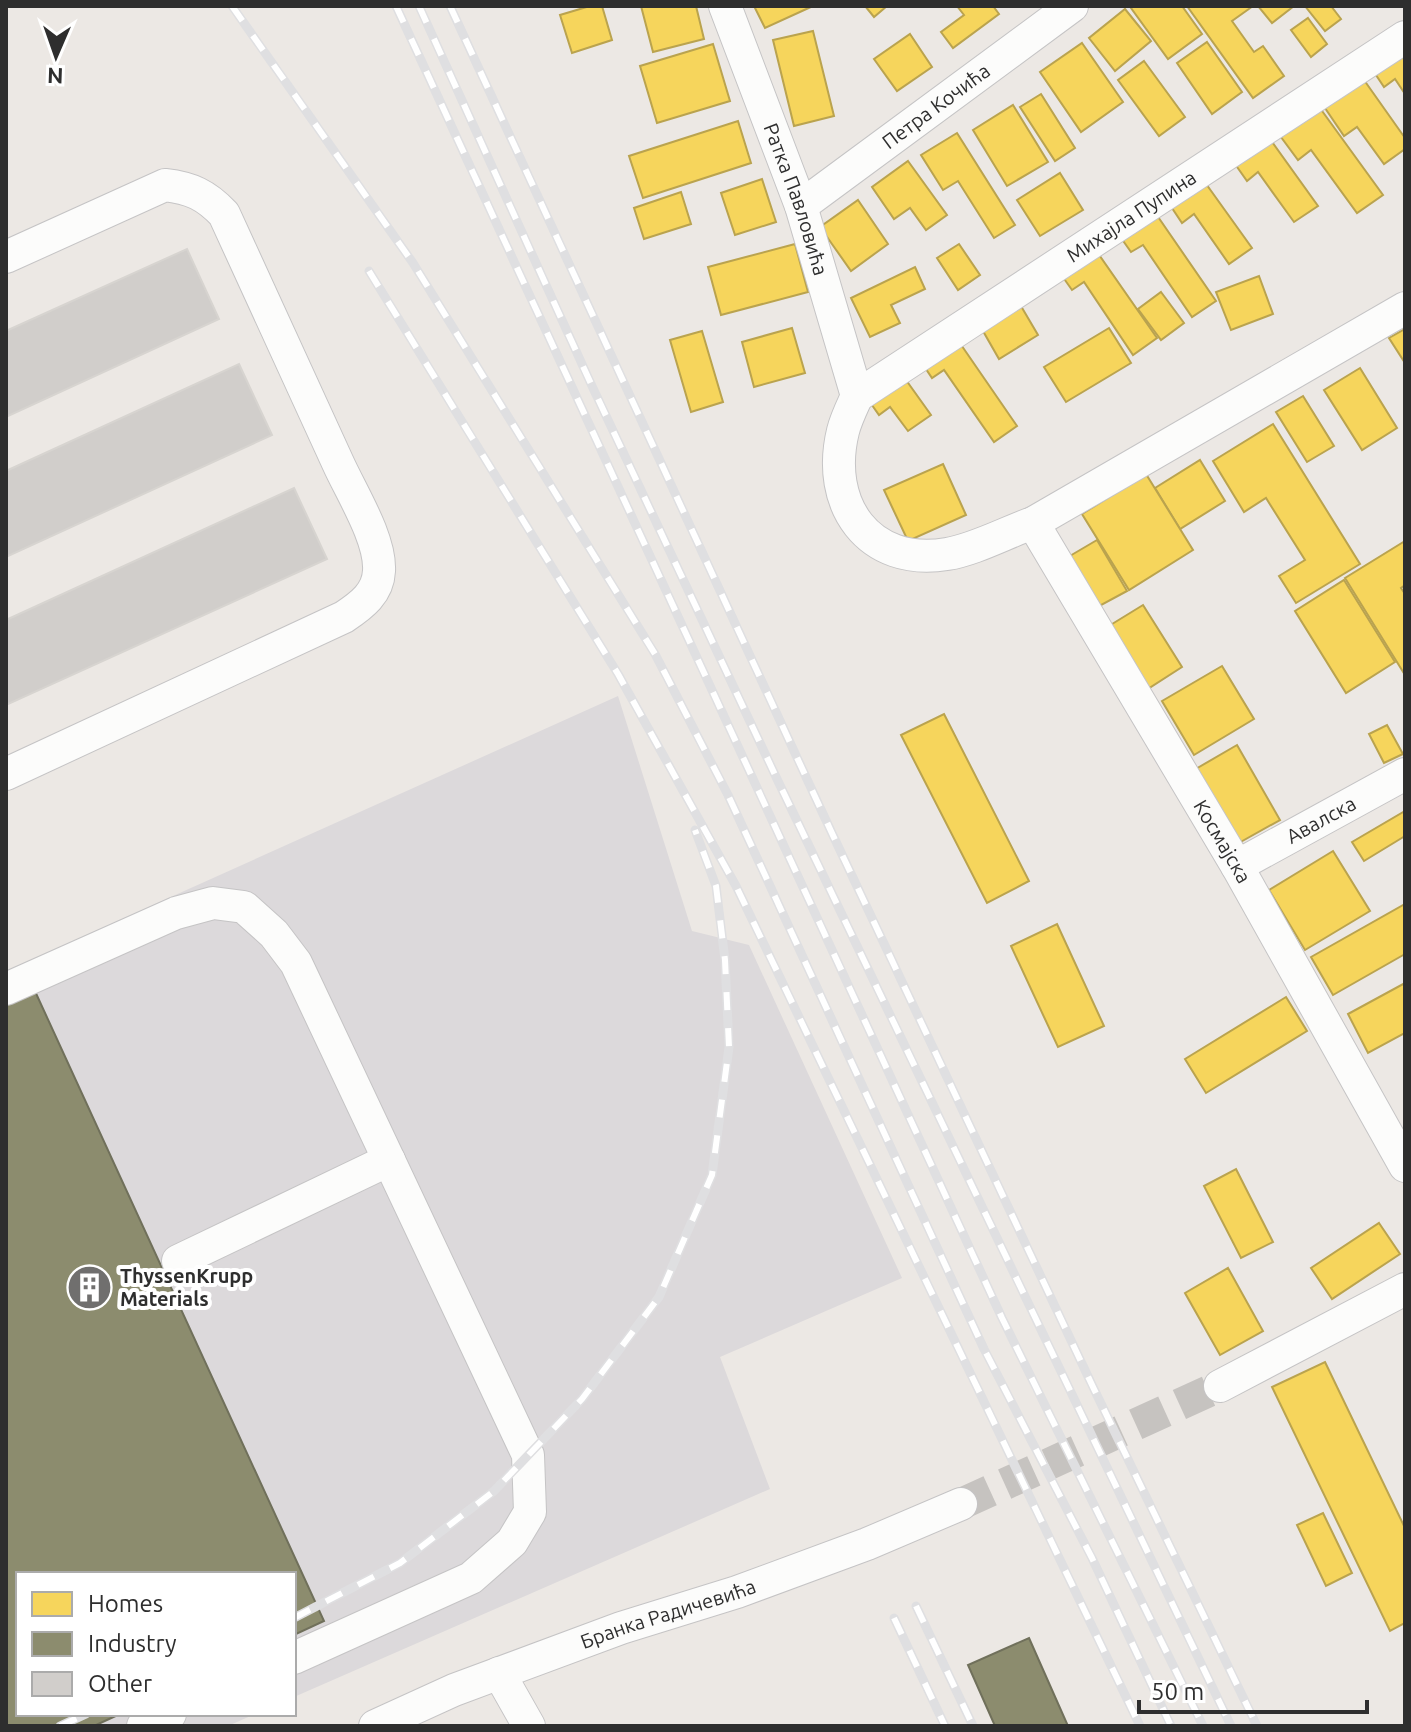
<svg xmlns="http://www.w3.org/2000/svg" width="1411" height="1732" font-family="Ubuntu,sans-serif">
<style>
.industrial{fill:#dcd9db}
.homes{fill:#f6d55c;stroke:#baa34e;stroke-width:2}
.industry{fill:#8c8c6e;stroke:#70705b;stroke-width:2}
.building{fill:#d1cecb;stroke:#d7d4d0;stroke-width:2}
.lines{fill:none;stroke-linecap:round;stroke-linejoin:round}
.minor-tunnel{stroke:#c6c3c0;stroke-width:32;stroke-dasharray:32 16;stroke-linecap:butt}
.minor-casing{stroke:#c5c4c5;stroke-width:34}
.minor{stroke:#fcfcfb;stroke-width:32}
.rail-casing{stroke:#dfdfe1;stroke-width:9}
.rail{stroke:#fff;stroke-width:6;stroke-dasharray:18;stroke-linecap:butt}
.labels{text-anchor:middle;stroke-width:8;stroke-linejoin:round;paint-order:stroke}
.street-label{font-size:20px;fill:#2e2e2e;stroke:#fff}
.poi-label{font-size:20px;font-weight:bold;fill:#2e2e2e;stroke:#fff;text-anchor:start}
</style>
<rect width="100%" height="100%" fill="#ece8e4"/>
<path class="industrial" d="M618,696L692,931L749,945L902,1278L720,1357L770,1489L294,1697V1574H18V1714H255L228,1726H6V971Z"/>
<g class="homes">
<path d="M590,6H602L612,40L572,53L560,15Z"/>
<path d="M641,6H696L704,39L653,52Z"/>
<path d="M754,6H813L765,28Z"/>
<path d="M865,6H887L874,17Z"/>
<path d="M957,6H993L999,14L953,48L941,32L964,15Z"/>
<path d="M1134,6H1182L1202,34L1168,59L1131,8Z"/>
<path d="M1187,6H1253L1232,21L1254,52L1263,46L1284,76L1253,98Z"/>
<path d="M1258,6H1294L1272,23Z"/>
<path d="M1305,6H1331L1341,19L1325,31Z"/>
<path d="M1125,9L1151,41L1115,71L1089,38Z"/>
<path d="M1308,18L1327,44L1311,57L1291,30Z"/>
<path d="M813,31L834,116L794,126L773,40Z"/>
<path d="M910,34L932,67L897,91L874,59Z"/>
<path d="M1207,42L1242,92L1212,114L1177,63Z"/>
<path d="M1082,43L1123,102L1081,132L1040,72Z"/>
<path d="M713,44L730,101L657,123L640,66Z"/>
<path d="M1405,47V94L1395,79L1384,87L1372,69Z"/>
<path d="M1144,61L1185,117L1159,136L1118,80Z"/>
<path d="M1364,80L1405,138V149L1384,164L1357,127L1344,136L1325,108Z"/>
<path d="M1041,94L1075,148L1055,161L1020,107Z"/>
<path d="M1317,104L1383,195L1357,213L1311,150L1298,160L1278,133Z"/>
<path d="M1013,105L1048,162L1007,186L973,130Z"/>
<path d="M738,121L751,163L643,198L629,156Z"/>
<path d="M957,133L1015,225L994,238L958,181L943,190L921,155Z"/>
<path d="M1270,139L1318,206L1294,222L1258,172L1247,181L1235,164Z"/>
<path d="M908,161L947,215L926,230L910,208L894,219L872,187Z"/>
<path d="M1060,173L1083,210L1040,236L1017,200Z"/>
<path d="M762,179L776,222L735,235L721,193Z"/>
<path d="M1204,181L1252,248L1229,264L1194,214L1182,223L1170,205Z"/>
<path d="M681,192L691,224L644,239L634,208Z"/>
<path d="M858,200L888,244L851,271L820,227Z"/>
<path d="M1154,211L1216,301L1192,317L1143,245L1131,252L1119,235Z"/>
<path d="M795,244L808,292L721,315L708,267Z"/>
<path d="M959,244L980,275L958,290L937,258Z"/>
<path d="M1095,249L1157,338L1133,355L1084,282L1072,290L1060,273Z"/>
<path d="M915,267L925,289L891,305L900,323L870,337L851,298Z"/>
<path d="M1259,276L1273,314L1231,330L1216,292Z"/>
<path d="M1161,292L1184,323L1161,340L1138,309Z"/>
<path d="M1018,301L1038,335L999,359L979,324Z"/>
<path d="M792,328L805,373L754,387L742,342Z"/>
<path d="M1109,328L1131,363L1066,402L1044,367Z"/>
<path d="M1405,329V363L1389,338Z"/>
<path d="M702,331L723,402L691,412L670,340Z"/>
<path d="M955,336L1017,426L994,442L944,370L932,378L920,360Z"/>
<path d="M1360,368L1397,428L1362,450L1324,390Z"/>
<path d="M901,373L931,415L908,431L890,407L879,415L867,398Z"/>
<path d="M1303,396L1334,446L1307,462L1276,412Z"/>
<path d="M1273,424L1360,564L1296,603L1279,576L1305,560L1266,498L1244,512L1213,461Z"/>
<path d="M1200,460L1225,501L1180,529L1155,488Z"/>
<path d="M943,464L966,515L908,541L884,490Z"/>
<path d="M1146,474L1193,550L1129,590L1082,514Z"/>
<path d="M1097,540L1127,591L1092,610L1063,560Z"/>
<path d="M1405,541V585L1401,588L1405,594V675L1345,578Z"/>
<path d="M1344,580L1395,662L1346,693L1295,611Z"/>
<path d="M1143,605L1182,667L1143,692L1104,629Z"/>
<path d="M1222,666L1254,719L1194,755L1162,701Z"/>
<path d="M944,714L1029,881L987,903L901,735Z"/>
<path d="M1387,725L1403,754L1384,763L1369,734Z"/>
<path d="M1237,745L1280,820L1237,844L1194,770Z"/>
<path d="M1405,811V836L1364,861L1352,842Z"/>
<path d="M1333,851L1370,911L1305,950L1269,890Z"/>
<path d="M1405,904V954L1333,995L1311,957Z"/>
<path d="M1057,924L1104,1026L1058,1047L1011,946Z"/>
<path d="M1405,983V1033L1368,1053L1348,1014Z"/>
<path d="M1286,997L1307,1031L1206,1093L1185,1059Z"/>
<path d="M1236,1169L1273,1242L1241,1258L1204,1186Z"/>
<path d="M1379,1223L1400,1254L1332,1299L1311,1268Z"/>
<path d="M1228,1268L1263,1331L1220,1355L1185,1293Z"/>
<path d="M1325,1362L1405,1528V1623L1390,1631L1272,1387Z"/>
<path d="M1323,1513L1352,1573L1326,1586L1297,1525Z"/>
</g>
<g class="industry">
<path d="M34,989L324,1621L294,1635V1574H18V1714H120L94,1726H6V1001Z"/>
<path d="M1029,1638L1068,1726H995L968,1665Z"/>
</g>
<g class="building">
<path d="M187,249L219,319L6,417V331Z"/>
<path d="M239,364L272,435L6,557V471Z"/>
<path d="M294,488L327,559L6,705V620Z"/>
</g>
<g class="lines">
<path class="minor-tunnel" d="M961,1504L1220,1386"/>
<defs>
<g id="minor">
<path id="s1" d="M725,6L801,206L857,396"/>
<path id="s2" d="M801,206L1072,6"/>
<path d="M6,257L165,185C191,188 206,195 224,214C262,297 300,380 338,463C351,492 381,539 379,571C378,593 362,605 344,617L6,774"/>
<path id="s3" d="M857,396C852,407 846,419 843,431C825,504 868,567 947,554C974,550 1007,532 1033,523L1237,866L1405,1166"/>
<path id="s4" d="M857,396L1405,37"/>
<path d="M1033,523L1405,308"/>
<path id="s5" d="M1237,866L1405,774"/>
<path d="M6,989L176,913L213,903L244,907L274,934L296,963L528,1455L530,1512L512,1542L471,1578L294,1658"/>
<path d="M178,1261L389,1160"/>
<path d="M1220,1386L1405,1289"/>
<path d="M499,1673L529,1726"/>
<path d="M143,1726L170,1714"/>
<path id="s6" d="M375,1726L454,1690L621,1628L737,1592L867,1544L961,1504"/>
</g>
</defs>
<use href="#minor" class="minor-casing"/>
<use href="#minor" class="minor"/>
<defs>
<g id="rail">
<path d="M232,6L413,263L655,654L728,795L984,1349L1092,1558L1171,1726"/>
<path d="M396,6L1002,1318L1203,1726"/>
<path d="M419,6L592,386L777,779L1231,1726"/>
<path d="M450,6L830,829L1093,1387L1257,1726"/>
<path d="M369,271L618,674L736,886L1140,1726"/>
<path d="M916,1606L973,1726"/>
<path d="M294,1618L400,1563L494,1491L582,1399L659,1297L712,1175L729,1047L725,960L716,886L695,830"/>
<path d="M894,1618L945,1726"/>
<path d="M60,1726L86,1714"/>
</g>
</defs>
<use href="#rail" class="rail-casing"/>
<use href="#rail" class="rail"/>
</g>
<defs>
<symbol id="building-disc" viewBox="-11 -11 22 22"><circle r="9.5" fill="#706f6e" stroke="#fff"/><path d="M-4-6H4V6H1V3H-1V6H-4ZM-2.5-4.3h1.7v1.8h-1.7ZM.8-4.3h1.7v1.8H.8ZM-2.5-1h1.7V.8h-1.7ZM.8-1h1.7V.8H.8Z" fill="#fff"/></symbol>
</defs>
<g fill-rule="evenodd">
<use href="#building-disc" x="64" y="1262" width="51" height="51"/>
</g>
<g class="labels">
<g class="street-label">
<text dy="7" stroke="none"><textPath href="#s2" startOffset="168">Петра Кочића</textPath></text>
<text dy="7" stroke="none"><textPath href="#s1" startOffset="206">Ратка Павловића</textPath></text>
<text dy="7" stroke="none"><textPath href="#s4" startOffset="328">Михајла Пупина</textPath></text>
<text dy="7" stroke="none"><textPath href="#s5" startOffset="96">Авалска</textPath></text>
<text dy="7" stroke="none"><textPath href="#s3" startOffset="696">Космајска</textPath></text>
<text dy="7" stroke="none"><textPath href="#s6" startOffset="314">Бранка Радичевића</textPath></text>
</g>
<g class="poi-label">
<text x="120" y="1283">ThyssenKrupp<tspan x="120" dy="23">Materials</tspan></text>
</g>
</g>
<rect width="1411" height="1732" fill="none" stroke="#2e2e2e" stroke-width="16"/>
<rect x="16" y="1572" width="280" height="144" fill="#ffffff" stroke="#ababab" stroke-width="2"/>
<rect x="32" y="1592" width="40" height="24" fill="#f6d55c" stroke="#ababab" stroke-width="2"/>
<text x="88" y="1612" font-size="24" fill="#2e2e2e">Homes</text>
<rect x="32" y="1632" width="40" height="24" fill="#8c8c6e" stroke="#ababab" stroke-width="2"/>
<text x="88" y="1652" font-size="24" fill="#2e2e2e">Industry</text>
<rect x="32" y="1672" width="40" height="24" fill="#d1cecb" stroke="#ababab" stroke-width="2"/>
<text x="88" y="1692" font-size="24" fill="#2e2e2e">Other</text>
<g transform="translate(56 56) rotate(182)" stroke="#ffffff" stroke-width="6" paint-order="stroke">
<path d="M0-6L14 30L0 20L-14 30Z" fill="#2e2e2e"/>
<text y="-12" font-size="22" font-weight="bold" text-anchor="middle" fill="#2e2e2e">N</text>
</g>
<path d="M1139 1700v12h228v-12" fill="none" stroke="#2e2e2e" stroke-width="4"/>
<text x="1151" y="1700" font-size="24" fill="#2e2e2e" stroke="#ffffff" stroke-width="6" paint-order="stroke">50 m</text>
</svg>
